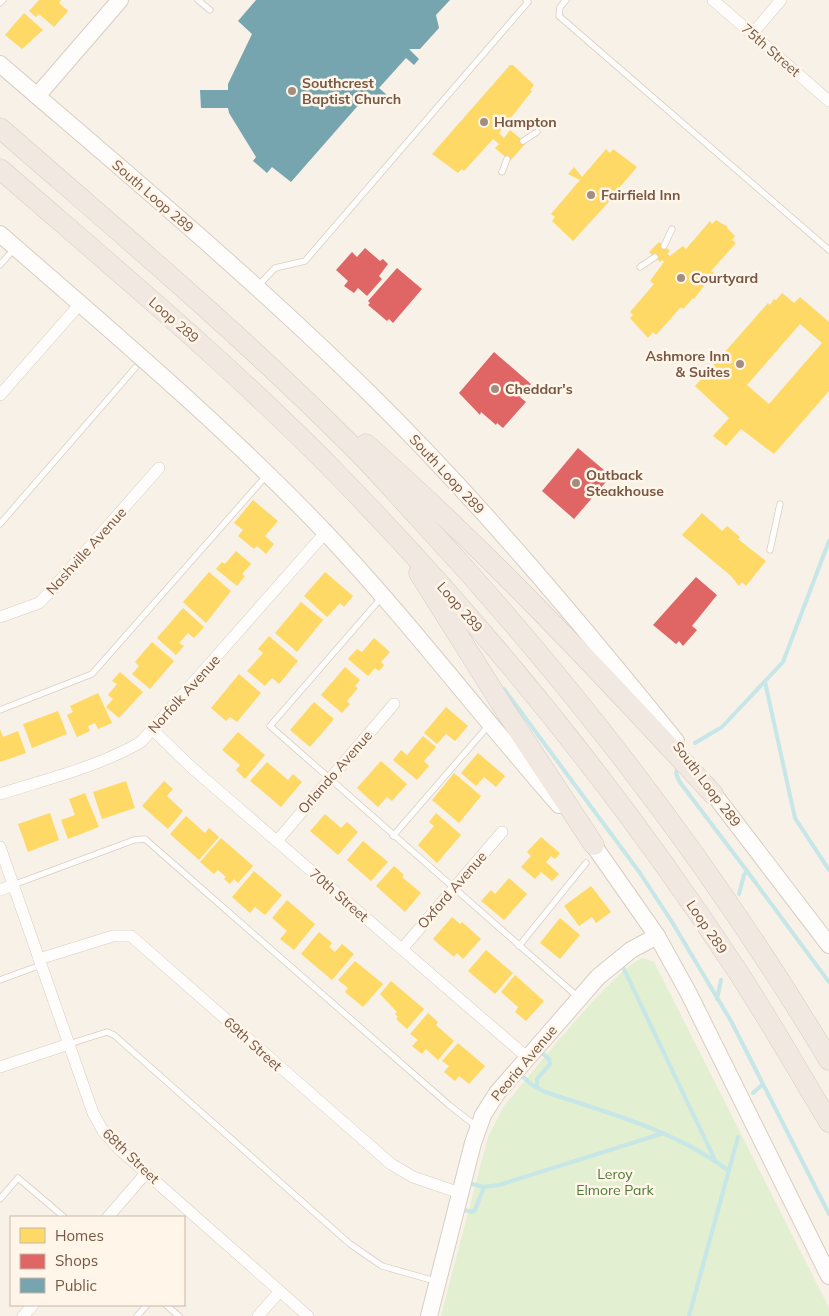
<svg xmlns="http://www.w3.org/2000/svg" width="829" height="1316" font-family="Mulish,sans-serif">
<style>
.green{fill:#e2efd0}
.homes{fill:#ffd966;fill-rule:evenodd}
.shops{fill:#e06666}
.public{fill:#76a5af}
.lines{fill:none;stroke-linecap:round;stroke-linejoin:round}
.stream{stroke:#c7e6e8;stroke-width:4}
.lane-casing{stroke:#d9cec5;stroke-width:7}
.street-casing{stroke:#d9cec5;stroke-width:12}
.secondary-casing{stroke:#d8cdc3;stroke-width:18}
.highway-casing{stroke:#d6ccc3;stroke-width:21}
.lane{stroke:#fefdfb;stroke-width:5.5}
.street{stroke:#fefdfb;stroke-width:11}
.secondary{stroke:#fefdfb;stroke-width:16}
.highway{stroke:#f2e8e2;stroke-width:20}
.poi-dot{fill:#a48d7e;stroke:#fff6e9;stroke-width:2}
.labels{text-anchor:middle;stroke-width:5;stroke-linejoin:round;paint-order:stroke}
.street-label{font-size:14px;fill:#785745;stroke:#fff6e9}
.poi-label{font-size:14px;font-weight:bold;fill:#785745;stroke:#fff6e9;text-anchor:start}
.park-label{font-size:14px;fill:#4c793a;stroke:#fff6e9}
</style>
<rect width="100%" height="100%" fill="#f7f1e7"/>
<path class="green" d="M643,958L654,962L829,1308V1316H441L488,1137L504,1106C528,1078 614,968 643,958Z"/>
<g class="homes">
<path d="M39,0H61L59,3L68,11L54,27L39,14L36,17L29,11Z"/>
<path d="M24,13L43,30L22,49L5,35Z"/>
<path d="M510,65H513L534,85L530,90L532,91L499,133L504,138L510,130L526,143L510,161L495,148L499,144L493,139L464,171L462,169L458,173L432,154Z"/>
<path d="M606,149L610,153L613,149L637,167L614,194L615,195L573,241L552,221L555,217L551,214L580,180L568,174L574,167L582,177Z"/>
<path d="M716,220L728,227L727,228L735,236L732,240L736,243L711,271L714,273L694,299L693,298L683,309L681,307L656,335L653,332L648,338L630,318L633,315L630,312L654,284L650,281L664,262L662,260L660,262L649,252L659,242L670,251L667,254L670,256L683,246L686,249L710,221L712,224Z"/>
<path d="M782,293L794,303L800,297L829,322V391L774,454L741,429L726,446L713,436L729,418L695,386L768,303L770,305L774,299L776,300ZM800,324L822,343L769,404L747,385Z"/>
<path d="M253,500L278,521L265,536L274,544L266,554L257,546L254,549L238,536L243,530L234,523Z"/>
<path d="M702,513L722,531L727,526L740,537L738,539L766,561L746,586L742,582L739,586L731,576L682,535Z"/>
<path d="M236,551L251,564L242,574L245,576L237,586L216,569L222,562L225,564Z"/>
<path d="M209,572L231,591L206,623L183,602Z"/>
<path d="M325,572L353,596L344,607L340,603L327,617L304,596Z"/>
<path d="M301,602L323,620L297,652L275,633Z"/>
<path d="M183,608L204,627L194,638L188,633L179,643L184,646L176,655L157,638Z"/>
<path d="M269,636L298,661L279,684L272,678L265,686L247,671L263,653L258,649Z"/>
<path d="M374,638L390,652L381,662L384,665L379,671L375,668L368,676L348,659L357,649L362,652Z"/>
<path d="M152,642L174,661L150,689L132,674L139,666L135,662Z"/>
<path d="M345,667L360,680L355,686L358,688L347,701L350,704L342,713L321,695Z"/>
<path d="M120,672L143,692L119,718L106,707L113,699L108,695L117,684L112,681Z"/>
<path d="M239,674L261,693L237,722L230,717L226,721L211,708Z"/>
<path d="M98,693L112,723L98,729L95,723L88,726L90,731L77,737L67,715L73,712L70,706Z"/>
<path d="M314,702L334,719L310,747L290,730Z"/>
<path d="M446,707L468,726L455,741L446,734L437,744L424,733Z"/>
<path d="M58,711L67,734L32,748L23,724Z"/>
<path d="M0,729L3,737L18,731L26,753L0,762Z"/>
<path d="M238,732L265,755L245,779L236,770L240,765L222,750Z"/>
<path d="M423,736L436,747L424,761L429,766L417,780L393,760L401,750L407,755Z"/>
<path d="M478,753L505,776L496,787L484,777L476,786L461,773Z"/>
<path d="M381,761L407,784L392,801L387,797L378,807L357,788Z"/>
<path d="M267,762L288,780L293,774L302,782L281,807L250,781Z"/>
<path d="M454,773L481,796L459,823L432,800Z"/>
<path d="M126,781L135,808L102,819L93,792Z"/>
<path d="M164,781L173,789L167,796L183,811L168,829L142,806Z"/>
<path d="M85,793L99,827L68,839L61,820L75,815L69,799Z"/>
<path d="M50,813L59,840L28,852L18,824Z"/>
<path d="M436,813L461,835L437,863L418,845L434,826L429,822Z"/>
<path d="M325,814L341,828L347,822L358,832L338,855L310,831Z"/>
<path d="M186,816L205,833L209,828L219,837L199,860L170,834Z"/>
<path d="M541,837L560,853L555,859L551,856L546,862L559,874L552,881L541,872L535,879L521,867L531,856L527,852Z"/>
<path d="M221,838L253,866L238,883L234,879L230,884L224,879L226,877L218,870L214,874L200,862Z"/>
<path d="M363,841L388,862L371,881L347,860Z"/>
<path d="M394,866L404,875L402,877L421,893L405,912L376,886Z"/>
<path d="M254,871L282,895L265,915L255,907L250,913L232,897Z"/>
<path d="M509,878L527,894L504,920L481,901L491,890L495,894Z"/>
<path d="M591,886L611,912L596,923L592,917L579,926L564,906Z"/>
<path d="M287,900L315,924L294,950L280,939L287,931L272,918Z"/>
<path d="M452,917L460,924L462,922L481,939L463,959L457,953L454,957L433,939Z"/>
<path d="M560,918L580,935L560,959L540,943Z"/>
<path d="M319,932L332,943L329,947L335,952L342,944L354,954L332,980L301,954Z"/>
<path d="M486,950L513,973L495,994L468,971Z"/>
<path d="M355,961L383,984L363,1007L345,992L348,988L338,980Z"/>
<path d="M515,975L544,1001L526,1021L515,1012L518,1007L501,992Z"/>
<path d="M391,981L424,1009L407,1029L396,1019L398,1017L395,1014L397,1012L380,994Z"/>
<path d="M428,1013L438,1022L436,1025L454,1041L438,1060L426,1049L422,1054L412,1046L418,1040L410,1034Z"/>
<path d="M458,1043L485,1066L469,1084L459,1076L455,1081L444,1072L449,1066L442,1061Z"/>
</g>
<g class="shops">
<path d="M365,248L380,261L383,259L388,264L379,276L382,279L367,296L358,288L354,293L344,286L348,281L336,270L352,252L357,257Z"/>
<path d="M397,268L422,289L393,323L389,319L387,321L368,305L370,303L368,301Z"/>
<path d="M494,352L531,384L520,397L526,402L503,428L497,423L496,425L481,412L480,415L459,393Z"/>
<path d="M578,448L611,476L574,519L542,491Z"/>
<path d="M696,577L717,595L692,626L697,630L683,646L679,641L676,644L653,625Z"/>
</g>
<path class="public" d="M256,0H450L436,15L439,28L420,49H409L419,59L414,65L406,58L379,88L387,95L381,103L369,93L291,182L272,167L267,173L253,161L256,157L229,113L228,108H201L200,90H228V84L252,34L238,21Z"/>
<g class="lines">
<g class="stream">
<path d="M765,682L795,818L829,870"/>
<path d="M504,689L640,873L672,922L731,1021L829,1214"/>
<path d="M695,743L722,727L783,662L829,541"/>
<path d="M678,768L676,773L679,781L747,871L744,875L739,894"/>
<path d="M747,871L829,982"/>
<path d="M621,963L715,1160"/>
<path d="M717,999L721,980"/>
<path d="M520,1074L532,1085L545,1092C608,1113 675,1130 729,1171"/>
<path d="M537,1088V1079L550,1064L549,1059L540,1051"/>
<path d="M753,1093L763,1084"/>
<path d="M468,1183L484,1187L499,1185L664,1133"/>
<path d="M461,1209L472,1212L475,1210L484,1187"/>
<path d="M689,1316L738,1137"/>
</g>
<defs>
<g id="lane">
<path d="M198,0L210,10"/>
<path d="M566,0L560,7L559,16L829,250"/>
<path d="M0,3L3,0"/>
<path d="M523,141L537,132"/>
<path d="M502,172L507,159"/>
<path d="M664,246L672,229"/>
<path d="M0,265L14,249"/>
<path d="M640,267L655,257"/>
<path d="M258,286L275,268L305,261L528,2L526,0"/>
<path d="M0,524L135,368"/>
<path d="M770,550L780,504"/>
<path d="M382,597L270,726L578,997"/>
<path d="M0,710L92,674L266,476"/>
<path d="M393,836L489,725"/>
<path d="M13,885L134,840L145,839L449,1105L476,1126"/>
<path d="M519,946L586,863"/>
<path d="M0,980L41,965"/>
<path d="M69,1044L107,1032L114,1035L350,1244L382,1266L435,1281"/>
<path d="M0,1199L18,1178L64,1217"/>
<path d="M166,1305L179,1316"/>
<path d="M137,1316L147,1305"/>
</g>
<g id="street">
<path d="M713,0L829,101"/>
<path d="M752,34L781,0"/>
<path d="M0,395L80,304"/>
<path d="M0,617L39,603L48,594L159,468"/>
<path d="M153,730L191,767L528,1058"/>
<path d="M0,794C47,779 98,767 141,742L325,533"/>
<path d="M277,841L394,704"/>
<path d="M0,847L93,1113L103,1131L120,1150L308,1316"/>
<path d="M0,890L13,885"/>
<path d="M402,949L502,832"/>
<path d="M39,959L113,936H131L391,1164L413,1177L460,1193"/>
<path d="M0,1067L69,1044"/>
<path d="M108,1217L146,1173"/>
<path d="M23,1316L33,1305"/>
<path d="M258,1316L280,1291"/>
</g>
<g id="secondary">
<path d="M0,64C124,171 250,276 367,391C478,500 578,620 676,741"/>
<path d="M37,96L120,0"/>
<path d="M0,234C111,331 224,426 326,533C408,620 480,715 559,805"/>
<path d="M706,784L829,945"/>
<path d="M587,836L657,936L688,992L829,1276"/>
<path d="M429,1316L473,1143L483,1115L497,1093L598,977L631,950L657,936"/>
</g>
<g id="highway">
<path d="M0,128C117,230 236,330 346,440C372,465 395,492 419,518C574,685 712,865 829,1060"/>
<path d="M0,169C116,270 234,368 341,478C488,629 620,793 736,969C769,1019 798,1071 829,1122"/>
<path d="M366,444C489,553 602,674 713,794"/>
<path d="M419,573L507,713L594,845"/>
</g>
</defs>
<use href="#lane" class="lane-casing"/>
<use href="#street" class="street-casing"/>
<use href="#secondary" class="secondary-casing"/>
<use href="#highway" class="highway-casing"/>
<use href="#lane" class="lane"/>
<use href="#street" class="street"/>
<use href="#secondary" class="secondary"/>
<use href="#highway" class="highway"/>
</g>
<g class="poi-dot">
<circle cx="292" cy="91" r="5"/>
<circle cx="484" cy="122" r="5"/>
<circle cx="591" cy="195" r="5"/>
<circle cx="681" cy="278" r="5"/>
<circle cx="740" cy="364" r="5"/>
<circle cx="495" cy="389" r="5"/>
<circle cx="576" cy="483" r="5"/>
</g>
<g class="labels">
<g class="street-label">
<text transform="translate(771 50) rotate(41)" y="5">75th Street</text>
<text transform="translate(153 196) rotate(41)" y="5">South Loop 289</text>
<text transform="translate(174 320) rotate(41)" y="5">Loop 289</text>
<text transform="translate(447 474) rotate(47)" y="5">South Loop 289</text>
<text transform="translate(86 551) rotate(-48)" y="5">Nashville Avenue</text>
<text transform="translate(460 607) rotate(49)" y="5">Loop 289</text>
<text transform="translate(184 694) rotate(-48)" y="5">Norfolk Avenue</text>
<text transform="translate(335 772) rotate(-49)" y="5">Orlando Avenue</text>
<text transform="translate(707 784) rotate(53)" y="5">South Loop 289</text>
<text transform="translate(452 890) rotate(-49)" y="5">Oxford Avenue</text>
<text transform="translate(339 895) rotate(41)" y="5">70th Street</text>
<text transform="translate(707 927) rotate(56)" y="5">Loop 289</text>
<text transform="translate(253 1044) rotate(42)" y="5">69th Street</text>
<text transform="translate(524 1063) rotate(-50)" y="5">Peoria Avenue</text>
<text transform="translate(131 1156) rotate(44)" y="5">68th Street</text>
</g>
<g class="poi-label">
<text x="302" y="88">Southcrest<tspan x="302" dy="16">Baptist Church</tspan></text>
<text x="494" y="127">Hampton</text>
<text x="601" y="200">Fairfield Inn</text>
<text x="691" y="283">Courtyard</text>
<text x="730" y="361" text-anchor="end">Ashmore Inn<tspan x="730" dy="16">&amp; Suites</tspan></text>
<text x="505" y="394">Cheddar's</text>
<text x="586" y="480">Outback<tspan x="586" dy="16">Steakhouse</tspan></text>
</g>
<g class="park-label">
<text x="615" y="1179">Leroy<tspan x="615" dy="16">Elmore Park</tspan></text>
</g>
</g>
<rect x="10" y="1216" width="175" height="90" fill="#fff6e9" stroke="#c9b6a7"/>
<rect x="20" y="1228" width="25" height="15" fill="#ffd966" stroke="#c9b6a7"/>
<text x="55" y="1241" font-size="15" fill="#785745">Homes</text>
<rect x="20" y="1254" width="25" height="15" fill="#e06666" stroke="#c9b6a7"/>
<text x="55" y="1266" font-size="15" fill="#785745">Shops</text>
<rect x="20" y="1278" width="25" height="15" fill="#76a5af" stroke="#c9b6a7"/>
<text x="55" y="1291" font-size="15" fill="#785745">Public</text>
</svg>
